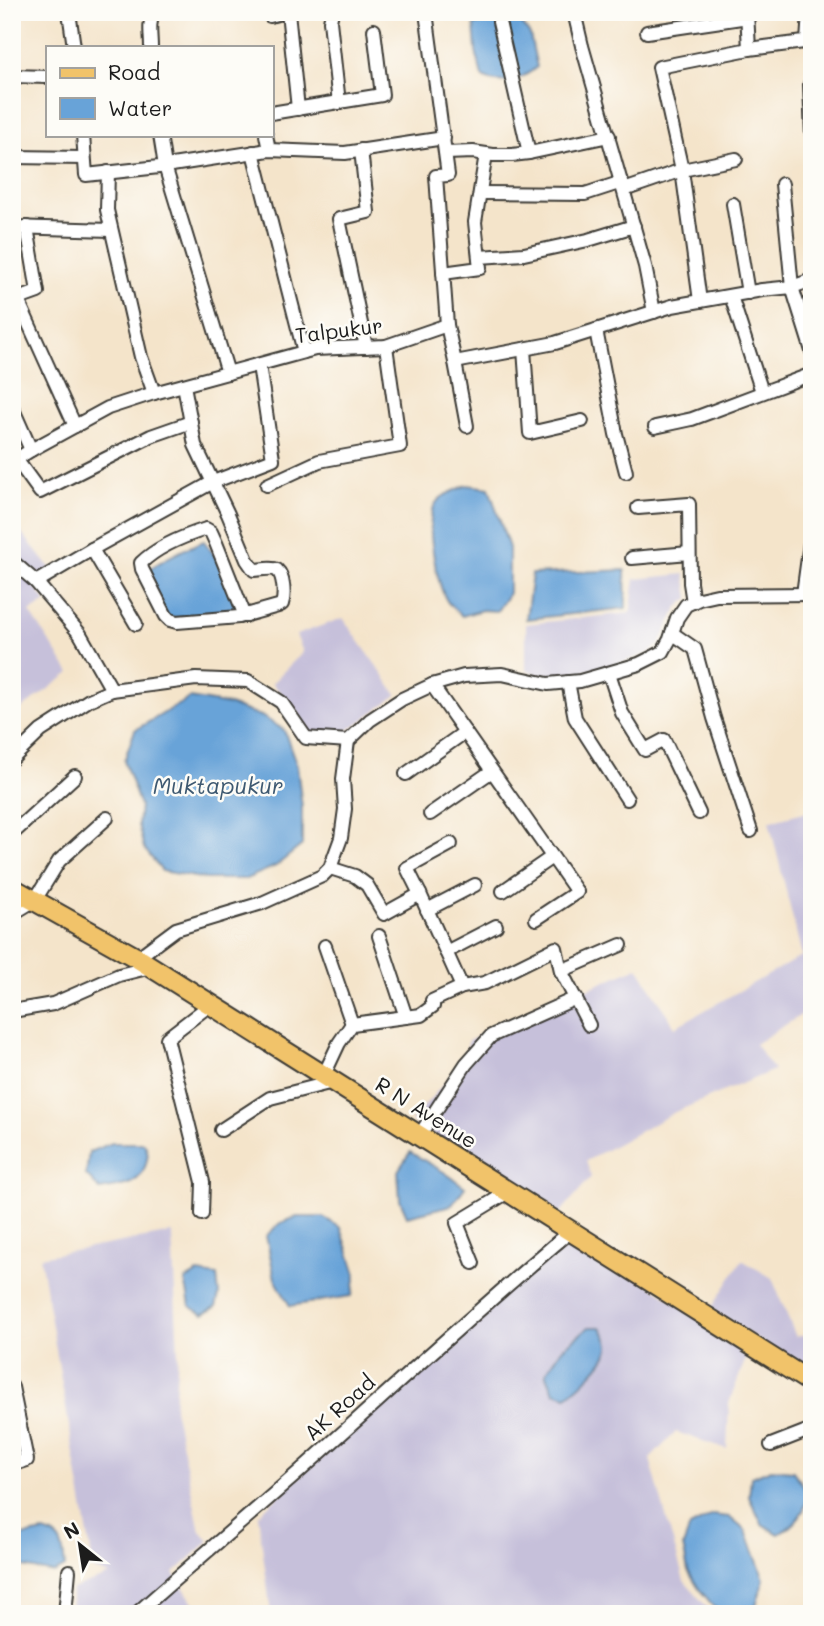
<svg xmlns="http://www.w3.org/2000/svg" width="824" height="1626" font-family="Mali,sans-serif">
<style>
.industrial{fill:#c6c0da}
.water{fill:#68a3d8;stroke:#42607a;stroke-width:2}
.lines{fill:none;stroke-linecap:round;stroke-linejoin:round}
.minor-casing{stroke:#3c3a36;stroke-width:16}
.primary-casing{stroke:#3c3a36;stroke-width:23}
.minor{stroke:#fff;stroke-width:12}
.primary{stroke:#f1c36a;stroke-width:19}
.labels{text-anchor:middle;stroke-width:5;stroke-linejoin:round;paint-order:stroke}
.street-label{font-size:21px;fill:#1c1c1c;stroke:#fdfcf7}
.water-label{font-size:23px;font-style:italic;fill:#3e5971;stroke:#fdfcf7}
</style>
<rect width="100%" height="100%" fill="#fdfcf7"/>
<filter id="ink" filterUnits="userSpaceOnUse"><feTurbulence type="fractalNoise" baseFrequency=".0143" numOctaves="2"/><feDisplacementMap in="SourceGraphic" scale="14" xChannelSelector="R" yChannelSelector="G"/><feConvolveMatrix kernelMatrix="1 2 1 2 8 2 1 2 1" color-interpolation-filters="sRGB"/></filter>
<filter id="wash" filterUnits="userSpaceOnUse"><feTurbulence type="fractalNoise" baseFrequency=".00686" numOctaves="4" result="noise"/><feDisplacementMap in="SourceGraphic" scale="28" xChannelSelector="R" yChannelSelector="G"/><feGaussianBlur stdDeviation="1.57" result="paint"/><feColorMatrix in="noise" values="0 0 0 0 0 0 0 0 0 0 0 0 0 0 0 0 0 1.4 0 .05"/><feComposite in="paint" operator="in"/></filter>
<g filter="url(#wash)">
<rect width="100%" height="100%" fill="#f4e4ca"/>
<g class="industrial">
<path d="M12,521L52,570L32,582L46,602L30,612L70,673L12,716Z"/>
<path d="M685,574L689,598L678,607L659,645L648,653L609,667L546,677L526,670V624L630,613L635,579Z"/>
<path d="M343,618L397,695L339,737L309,734L294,708L272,683L303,652L296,635Z"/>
<path d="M812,810V1008L755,1044L774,1070L675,1112L586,1161L591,1177L560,1213L411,1121L467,1057L468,1041L638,967L675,1027L802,956L769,821Z"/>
<path d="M565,1230L749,1350L729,1403L727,1449L676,1432L650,1459L684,1581L713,1614H271L258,1515Z"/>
<path d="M172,1233L178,1354L174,1408L200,1531L209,1541L174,1573L200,1613L71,1614L72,1589L110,1575L94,1570L40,1257Z"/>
<path d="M742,1260L772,1278L796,1337L812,1332V1375L711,1309Z"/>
</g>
<g class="water">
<path d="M489,19H519L530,35L537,67C520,81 503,86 482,77L476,51L474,25Z"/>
<path d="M467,485L489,488L509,548V593L497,611L482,610L462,616C457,611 450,606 447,601C437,584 426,528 433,509C437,495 455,491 467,485Z"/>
<path d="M204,541L218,560L237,603L230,617L163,618L141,575C161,560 181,550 204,541Z"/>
<path d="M625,570L626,608L526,619L532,574Z"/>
<path d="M190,698L229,705L261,716L284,730L297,766L302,807V845L276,866L246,879H206L162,871L144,848L138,825L140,806L124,761L135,730Z"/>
<path d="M112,1143H144C149,1151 148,1155 146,1164C140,1187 120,1186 100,1190L86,1175L89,1152Z"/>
<path d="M410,1152L444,1172L465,1187L452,1205L407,1216L400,1200L398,1171Z"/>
<path d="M297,1217H323L341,1228L356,1274L352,1296L290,1306L275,1279L266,1236L280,1223Z"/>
<path d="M198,1273L217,1276L219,1295L216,1307L203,1314L190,1306L185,1280Z"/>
<path d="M589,1327H601C604,1333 610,1341 609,1348C606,1362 579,1387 567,1396L554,1392L546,1373L562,1349Z"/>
<path d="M771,1469L793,1471C797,1477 804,1485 806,1491C810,1510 793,1526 779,1534L762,1524L749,1497L751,1477Z"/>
<path d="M713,1515L729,1517L746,1531L764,1579L756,1606L746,1614H729L716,1609L699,1589L688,1571L683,1546L690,1527Z"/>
<path d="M44,1532C64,1537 63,1549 65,1567L54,1573L13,1565L12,1538Z"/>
</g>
</g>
<g filter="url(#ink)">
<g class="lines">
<defs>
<g id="minor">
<path d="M69,12L74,47"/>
<path d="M269,12L270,16L285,12"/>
<path d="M288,12L298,109"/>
<path d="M332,12L330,21L339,103"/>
<path d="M426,12L448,175L436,176L447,325"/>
<path d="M574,12L582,46L645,266L654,312"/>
<path d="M747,12L749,49"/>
<path d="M499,22L529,153"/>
<path d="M647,32L748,17"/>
<path d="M807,42L809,12"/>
<path d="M151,47C151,35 148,23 154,12"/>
<path d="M12,76L47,77"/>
<path d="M810,84L812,137"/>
<path d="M271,113L382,95L374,30"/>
<path d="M83,135L86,175L159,167L269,150L345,153L444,138"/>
<path d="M160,135L165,166L228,373"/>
<path d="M266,135L269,150"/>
<path d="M361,150L368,212L339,219L366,347"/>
<path d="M253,152L304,352"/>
<path d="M446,153L473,152L493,155H512L529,153L609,136"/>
<path d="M12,157L84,158"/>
<path d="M108,172L107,210L141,357L154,393"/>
<path d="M782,184L792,287L812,280"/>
<path d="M624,190L682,170L736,159"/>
<path d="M480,193L585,194L622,182"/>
<path d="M733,204L748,293"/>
<path d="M12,227L111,230"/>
<path d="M479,257L524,254L588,240L634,226"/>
<path d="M443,273L480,268L475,222L486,154"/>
<path d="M731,296L762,392"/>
<path d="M18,300L75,426"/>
<path d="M13,301L38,292L27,227"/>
<path d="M700,301L682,170L659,67L749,49L812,41"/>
<path d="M596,330L616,434L626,472"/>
<path d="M524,349L530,433L582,421"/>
<path d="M455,362L467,426"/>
<path d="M184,385L195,445L228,514L247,560L254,570C260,570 272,567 277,570C284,576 285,596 282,604L278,606L239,617L177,622L170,620L166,616L142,569L141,563C157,547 184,536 206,529L211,532L216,543L245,616"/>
<path d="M12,407L31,450"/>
<path d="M655,427L692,419L812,374"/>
<path d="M16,459L40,492L151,436L191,422"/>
<path d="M12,462L31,450L108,408L154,393L315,349L386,346L447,325L455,362L555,343L672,306L762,290L792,287L812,351"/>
<path d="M267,485L319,461L400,446L386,346"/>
<path d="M638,508L689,504L690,583L693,602"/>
<path d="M92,549L136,624"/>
<path d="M632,558L689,553"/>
<path d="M12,561L36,582L92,549L213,482L273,459L259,365"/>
<path d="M36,582L80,634L112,690"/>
<path d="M803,594L812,528"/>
<path d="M672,633L695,649L714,718L751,831"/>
<path d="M609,673L622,713L645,750L664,740L699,813"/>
<path d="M568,682L575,718L627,799"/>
<path d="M432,685L577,892L536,919"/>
<path d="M12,759L41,731L89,700L112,690L196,679L248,681L281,702L306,738L348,741"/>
<path d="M406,774L465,732"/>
<path d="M430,814L492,771"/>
<path d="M12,834L75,776"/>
<path d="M330,868L355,876L367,885L384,914L420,894L462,987"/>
<path d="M503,891L552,857"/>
<path d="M420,894L407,868L451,844"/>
<path d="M427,910L475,885"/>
<path d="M12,914L35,900L59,861L107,818"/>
<path d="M379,936L406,1017"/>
<path d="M325,946L352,1024"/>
<path d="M446,952L496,926"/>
<path d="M137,958L176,929L262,903L322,876L330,868L341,838L345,809L343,779L348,741L370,720L402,699L432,685L464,676L502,674L548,684L580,681L639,664L663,652L670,639L677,618L686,605L699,599L717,595L812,594"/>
<path d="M561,971L621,945"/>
<path d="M12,1011L53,1004L119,975L151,967"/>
<path d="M324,1075L339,1043L352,1024L421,1015L433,1006L432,1001L462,987L485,983L556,948L561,971L589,1025"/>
<path d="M221,1130L270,1098L333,1082"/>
<path d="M419,1136L466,1064L491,1036L576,998"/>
<path d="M202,1214L203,1182L167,1038L211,1004"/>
<path d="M473,1263L457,1223L508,1192"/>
<path d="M12,1387L27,1460L12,1465"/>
<path d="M771,1445L812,1429"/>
<path d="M65,1614L69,1571"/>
<path d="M136,1614C185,1570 235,1528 284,1485C380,1400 473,1313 571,1231"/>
</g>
<path id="primary" d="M12,888L137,958L812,1383"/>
</defs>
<use href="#minor" class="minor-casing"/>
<use href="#primary" class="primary-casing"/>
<use href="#minor" class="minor"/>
<use href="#primary" class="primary"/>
</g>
</g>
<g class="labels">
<g class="street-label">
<text transform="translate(339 331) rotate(-7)" y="7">Talpukur</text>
<text transform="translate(426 1113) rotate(32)" y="7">R N Avenue</text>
<text transform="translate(340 1408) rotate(-42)" y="7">AK Road</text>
</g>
<g class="water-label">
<text x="218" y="794">Muktapukur</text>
</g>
</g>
<rect width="824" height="1626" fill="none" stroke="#fdfcf7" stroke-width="42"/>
<rect x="46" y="46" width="228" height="91" fill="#fdfcf7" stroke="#a3a29f" stroke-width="2"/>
<rect x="60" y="68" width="35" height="10" fill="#f1c36a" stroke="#a3a29f" stroke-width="2"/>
<text x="108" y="80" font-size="21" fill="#1c1c1c">Road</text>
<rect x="60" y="98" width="35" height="21" fill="#68a3d8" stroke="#a3a29f" stroke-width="2"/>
<text x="108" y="116" font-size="21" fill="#1c1c1c">Water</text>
<g transform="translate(80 1545) rotate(330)" stroke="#fdfcf7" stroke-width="5" paint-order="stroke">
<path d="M0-5L12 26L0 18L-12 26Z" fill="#1c1c1c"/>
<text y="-10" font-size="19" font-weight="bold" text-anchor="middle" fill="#1c1c1c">N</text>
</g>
</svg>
